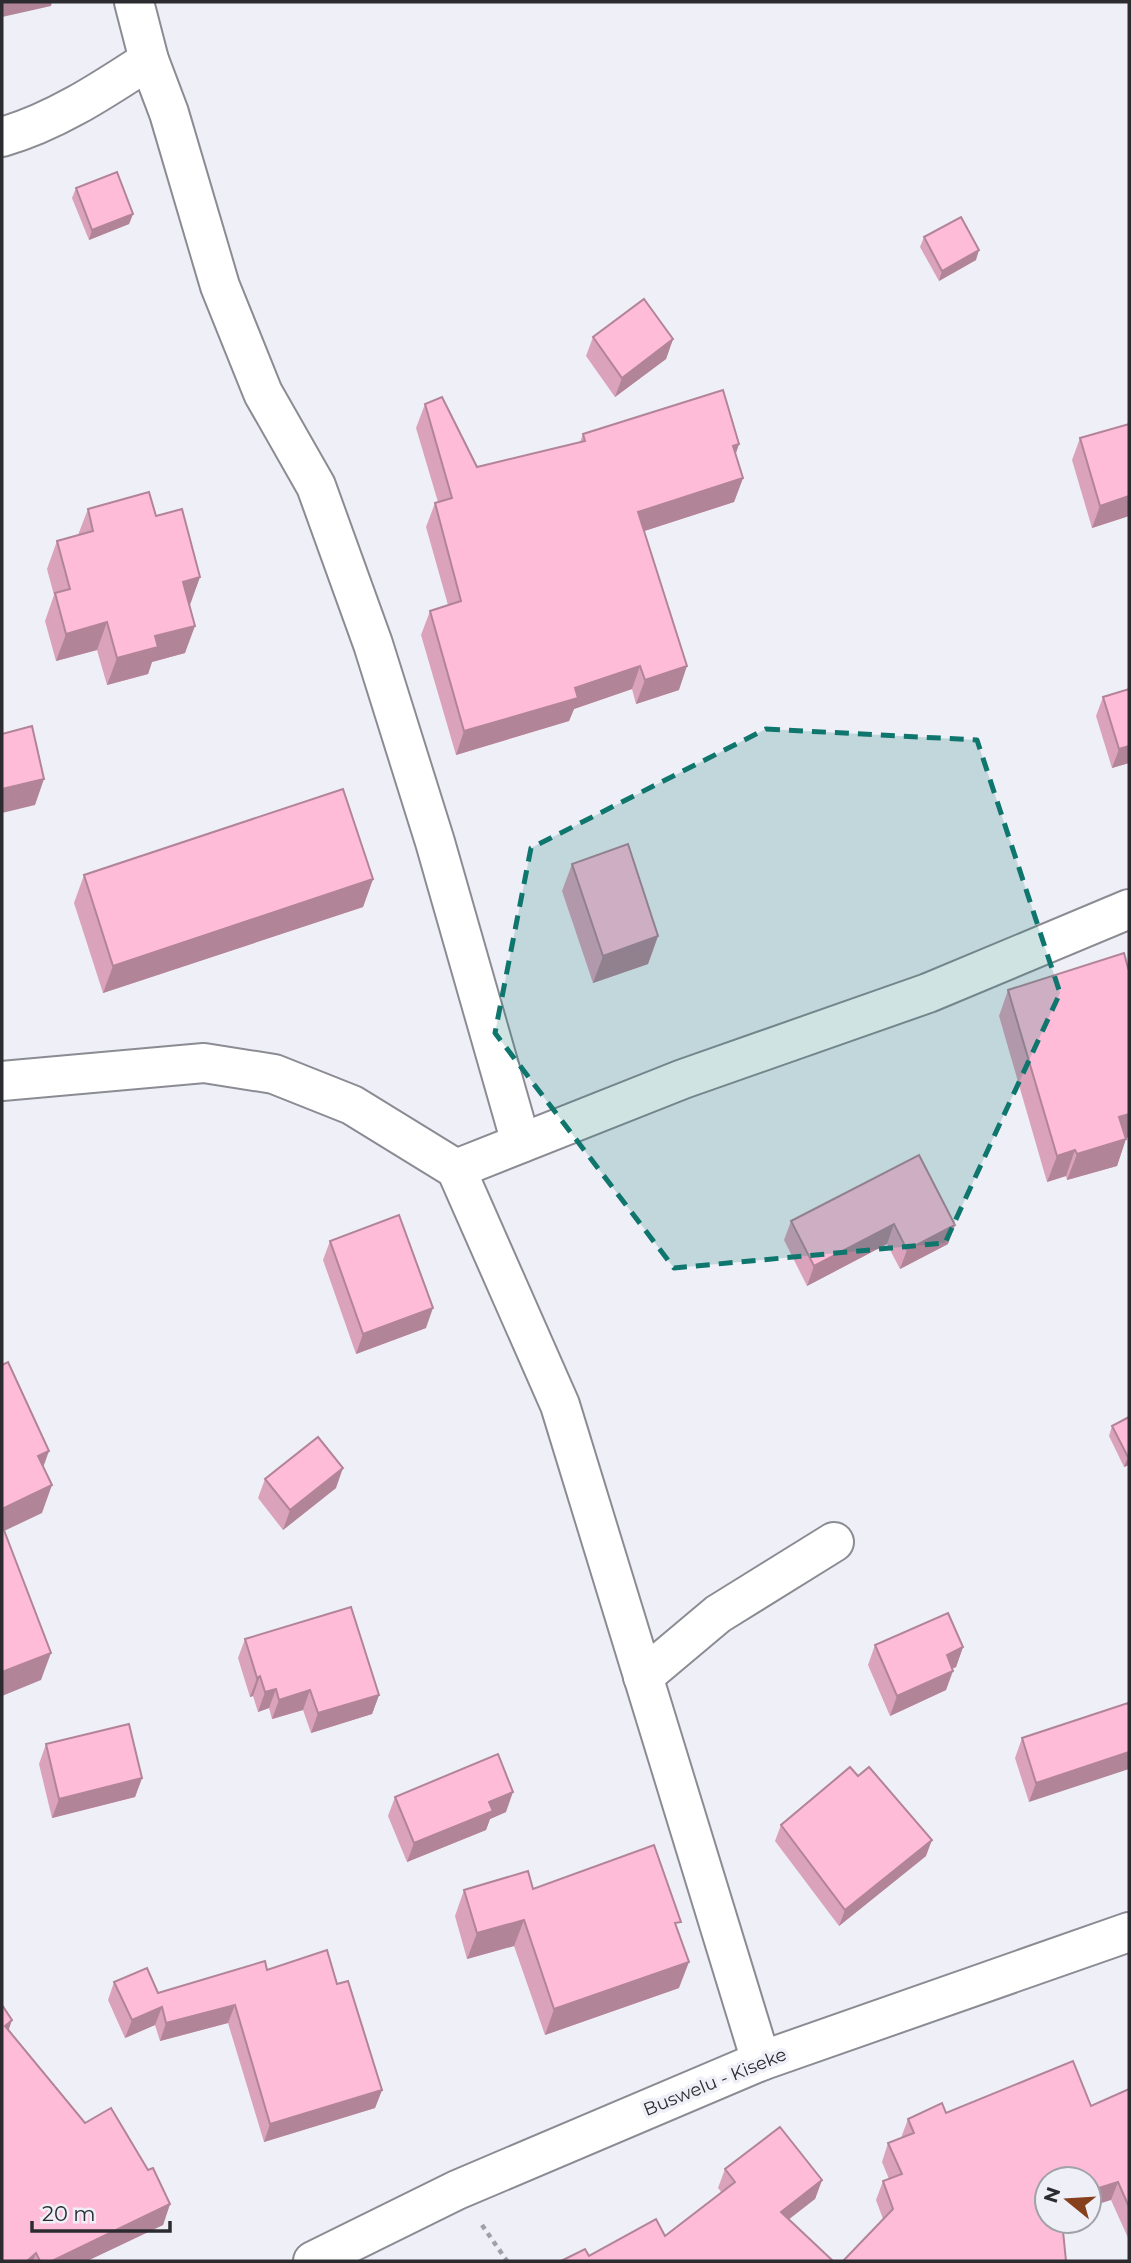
<svg xmlns="http://www.w3.org/2000/svg" width="1131" height="2263" font-family="Montserrat,sans-serif">
<style>
.lines{fill:none;stroke-linecap:round;stroke-linejoin:round}
.minor-casing{stroke:#8b8b93;stroke-width:42}
.secondary-casing{stroke:#8b8b93;stroke-width:42}
.path{stroke:#a0a0a7;stroke-width:4.5;stroke-dasharray:5 5;stroke-linecap:butt}
.minor{stroke:#fff;stroke-width:38}
.secondary{stroke:#fff;stroke-width:38}
.wall{fill:#daa2bb}
.shaded-wall{fill:#b28498}
.building{fill:#febcd9;stroke:#b28498;stroke-width:2}
.marked{fill:#0f766e;fill-opacity:0.2;stroke:#0f766e;stroke-width:5;stroke-dasharray:14 9;stroke-linejoin:round}
.labels{text-anchor:middle;stroke-width:7;stroke-linejoin:round;paint-order:stroke}
.street-label{font-size:18px;fill:#2c2c30;stroke:#efeff8}
</style>
<rect width="100%" height="100%" fill="#efeff8"/>
<g class="lines">
<defs>
<g id="minor">
<path d="M134,2L149,60L169,113L220,286L263,393L316,486L373,644L435,842L521,1143"/>
<path d="M2,137C55,122 103,90 149,60"/>
<path d="M2,1081L204,1063L274,1074L352,1105L456,1169L560,1405L761,2061"/>
<path d="M456,1169L683,1079L928,993L1129,909"/>
<path d="M643,1677L718,1614L834,1542"/>
</g>
<path id="secondary" d="M313,2261L457,2190L761,2061L1129,1932"/>
</defs>
<use href="#minor" class="minor-casing"/>
<use href="#secondary" class="secondary-casing"/>
<path class="path" d="M482,2225L507,2261"/>
<use href="#minor" class="minor"/>
<use href="#secondary" class="secondary"/>
</g>
<g class="wall">
<path d="M76,188L133,214L129,224L89,240L72,198Z"/>
<path d="M924,237L976,260L939,281L920,247Z"/>
<path d="M593,337L673,339L666,359L615,397L586,356Z"/>
<path d="M425,404L477,467L580,442L583,434L739,444L735,455L743,478L734,502L644,531L679,690L636,704L632,689L574,709L569,721L456,755L421,635L430,611L448,605L426,527L435,503L438,502L416,428Z"/>
<path d="M1129,424V516L1092,528L1072,460L1080,438Z"/>
<path d="M88,509L156,516L200,577L189,605L185,653L152,662L148,674L107,685L97,650L56,661L45,621L54,595L47,569L57,541L78,535Z"/>
<path d="M1129,689V763L1112,768L1096,716L1103,697Z"/>
<path d="M572,864L658,936L648,964L593,983L562,891Z"/>
<path d="M84,875L373,879L363,907L103,993L74,903Z"/>
<path d="M1129,967V1137L1126,1138L1117,1166L1067,1180L1066,1176L1047,1182L999,1016L1008,990Z"/>
<path d="M919,1155L948,1244L900,1269L887,1244L807,1286L784,1240L791,1221Z"/>
<path d="M330,1241L426,1328L356,1354L323,1260Z"/>
<path d="M1129,1417V1465L1124,1467L1109,1436L1112,1426Z"/>
<path d="M265,1479L336,1488L283,1530L258,1498Z"/>
<path d="M245,1639L379,1695L372,1714L311,1733L303,1710L272,1719L269,1708L258,1712L253,1696L250,1697L238,1658Z"/>
<path d="M875,1645L963,1647L956,1667L952,1669L946,1690L890,1716L868,1665Z"/>
<path d="M1128,1703L1029,1802L1015,1758L1022,1738Z"/>
<path d="M46,1744L142,1778L135,1797L52,1818L39,1764Z"/>
<path d="M395,1797L506,1812L490,1819L486,1830L407,1862L388,1816Z"/>
<path d="M781,1825L926,1856L839,1926L775,1841Z"/>
<path d="M533,1889L678,1930L679,1988L545,2035L514,1946L467,1959L455,1916L464,1890Z"/>
<path d="M267,1970L337,1984L382,2090L375,2108L264,2142L228,2023L160,2041L155,2025L125,2038L108,2000L114,1982L158,1993Z"/>
<path d="M9,2030L85,2123L148,2170L170,2204L163,2225L87,2261H2Z"/>
<path d="M1129,2089V2240L1111,2200L1047,2179L883,2219L876,2200L883,2181L889,2179L882,2162L888,2143L901,2138L908,2119L946,2113L1091,2106Z"/>
<path d="M725,2169L822,2180L815,2199L589,2256L665,2236L722,2193L718,2188Z"/>
</g>
<g class="shaded-wall">
<path d="M2,2H52L51,6L2,17Z"/>
<path d="M133,214L129,224L89,240L92,230Z"/>
<path d="M979,250L976,260L939,281L942,271Z"/>
<path d="M673,339L666,359L615,397L622,378Z"/>
<path d="M739,444L731,468L733,446Z"/>
<path d="M743,478L734,502L629,536L638,512Z"/>
<path d="M1129,496V516L1092,528L1100,506Z"/>
<path d="M200,577L190,605L173,609L183,582Z"/>
<path d="M107,622L97,650L56,661L66,634Z"/>
<path d="M195,626L185,653L152,662L148,674L107,685L117,658L155,636Z"/>
<path d="M640,666L632,689L574,709L569,721L456,755L464,731L575,688Z"/>
<path d="M687,666L679,690L636,704L645,680Z"/>
<path d="M1129,746V763L1112,768L1119,749Z"/>
<path d="M44,779L35,805L2,813V789Z"/>
<path d="M373,879L363,907L103,993L113,966Z"/>
<path d="M658,936L648,964L593,983L603,956Z"/>
<path d="M1129,1114V1137L1110,1143L1119,1117Z"/>
<path d="M1126,1139L1117,1166L1067,1180L1077,1154Z"/>
<path d="M1075,1150L1066,1176L1047,1182L1057,1156Z"/>
<path d="M894,1224L887,1244L807,1286L814,1266Z"/>
<path d="M955,1225L948,1244L900,1269L907,1250Z"/>
<path d="M433,1308L426,1328L356,1354L363,1334Z"/>
<path d="M49,1451L39,1479L38,1456Z"/>
<path d="M1128,1457H1129V1465L1124,1467Z"/>
<path d="M343,1468L336,1488L283,1530L290,1510Z"/>
<path d="M52,1485L42,1513L2,1532V1509Z"/>
<path d="M963,1647L956,1667L940,1674L947,1655Z"/>
<path d="M51,1653L41,1680L2,1696V1672Z"/>
<path d="M953,1671L946,1690L890,1716L897,1696Z"/>
<path d="M260,1676L253,1696L250,1697L257,1678Z"/>
<path d="M276,1689L269,1708L258,1712L265,1692Z"/>
<path d="M310,1690L303,1710L272,1719L279,1700Z"/>
<path d="M379,1695L372,1714L311,1733L318,1713Z"/>
<path d="M1129,1752V1769L1029,1802L1036,1783Z"/>
<path d="M142,1778L135,1797L52,1818L59,1799Z"/>
<path d="M513,1792L506,1812L490,1819L486,1830L407,1862L414,1843L489,1802Z"/>
<path d="M932,1840L926,1856L839,1926L845,1910Z"/>
<path d="M524,1920L514,1946L467,1959L477,1933Z"/>
<path d="M689,1962L679,1988L545,2035L554,2009Z"/>
<path d="M235,2005L228,2023L160,2041L166,2023Z"/>
<path d="M162,2007L155,2025L125,2038L132,2020Z"/>
<path d="M12,2020L5,2041V2026Z"/>
<path d="M382,2090L375,2108L264,2142L270,2124Z"/>
<path d="M822,2180L815,2199L774,2231L781,2212Z"/>
<path d="M1118,2182L1111,2200L1089,2207V2191Z"/>
<path d="M170,2204L163,2225L87,2261H52Z"/>
<path d="M36,2253L33,2261H27Z"/>
</g>
<g class="building">
<path d="M117,172L133,214L92,230L76,188Z"/>
<path d="M961,217L979,250L942,271L924,237Z"/>
<path d="M644,299L673,339L622,378L593,337Z"/>
<path d="M723,390L739,444L733,446L743,478L638,512L687,666L645,680L640,666L575,688L578,698L464,731L430,611L461,601L435,503L452,498L425,404L442,397L477,467L585,441L583,434Z"/>
<path d="M1129,424V496L1100,506L1080,438Z"/>
<path d="M149,492L156,516L182,509L200,577L183,582L195,626L155,636L158,647L117,658L107,622L66,634L55,593L70,589L57,541L93,531L88,509Z"/>
<path d="M1129,689V746L1119,749L1103,697Z"/>
<path d="M32,726L44,779L2,789V734Z"/>
<path d="M343,789L373,879L113,966L84,875Z"/>
<path d="M628,844L658,936L603,956L572,864Z"/>
<path d="M1124,953L1128,968L1129,967V1114L1119,1117L1126,1139L1077,1154L1075,1150L1057,1156L1008,990Z"/>
<path d="M919,1155L955,1225L907,1250L894,1224L814,1266L791,1221Z"/>
<path d="M399,1215L433,1308L363,1334L330,1241Z"/>
<path d="M8,1362L49,1451L38,1456L52,1485L2,1509V1365Z"/>
<path d="M1129,1417V1457H1128L1112,1426Z"/>
<path d="M318,1437L343,1468L290,1510L265,1479Z"/>
<path d="M2,1525L51,1653L2,1672Z"/>
<path d="M351,1607L379,1695L318,1713L310,1690L279,1700L276,1689L265,1692L260,1676L257,1678L245,1639Z"/>
<path d="M948,1613L963,1647L947,1655L953,1671L897,1696L875,1645Z"/>
<path d="M1128,1703L1129,1706V1752L1036,1783L1022,1738Z"/>
<path d="M129,1724L142,1778L59,1799L46,1744Z"/>
<path d="M498,1754L513,1792L489,1802L493,1811L414,1843L395,1797Z"/>
<path d="M850,1767L858,1776L869,1767L932,1840L845,1910L781,1825Z"/>
<path d="M654,1845L681,1922L675,1923L689,1962L554,2009L524,1920L477,1933L464,1890L528,1871L533,1889Z"/>
<path d="M327,1950L337,1984L348,1981L382,2090L270,2124L235,2005L166,2023L162,2007L132,2020L114,1982L147,1968L158,1993L265,1961L267,1970Z"/>
<path d="M2,2005L12,2020L5,2026L85,2123L111,2108L148,2170L153,2168L170,2204L52,2261H40L36,2253L27,2261H2Z"/>
<path d="M1073,2061L1091,2106L1129,2089V2207L1118,2182L1089,2191V2179H1047V2221H1062L1066,2261H843L893,2209L883,2181L902,2174L888,2143L914,2133L908,2119L942,2103L946,2113Z"/>
<path d="M780,2127L822,2180L781,2212L833,2261H561L585,2249L589,2256L656,2219L665,2236L735,2182L725,2169Z"/>
</g>
<path class="marked" d="M766,729L977,740L1060,993L945,1243L674,1268L495,1033L531,848Z"/>
<g class="labels">
<g class="street-label">
<text transform="translate(715 2082) rotate(-22)" y="6">Buswelu - Kiseke</text>
</g>
</g>
<rect width="1131" height="2263" fill="none" stroke="#2c2c30" stroke-width="7"/>
<g transform="translate(1068 2200) rotate(288)"><circle r="33" fill="#efeff8" stroke="#a1a1a8" stroke-width="2"/>
<path d="M0-5L12 26L0 18L-12 26Z" fill="#87401e"/>
<text y="-10" font-size="19" font-weight="bold" text-anchor="middle" fill="#2c2c30">N</text>
</g>
<path d="M32 2221v10h138v-10" fill="none" stroke="#2c2c30" stroke-width="3.5"/>
<text x="42" y="2221" font-size="21" fill="#2c2c30" stroke="#efeff8" stroke-width="5" paint-order="stroke">20 m</text>
</svg>
